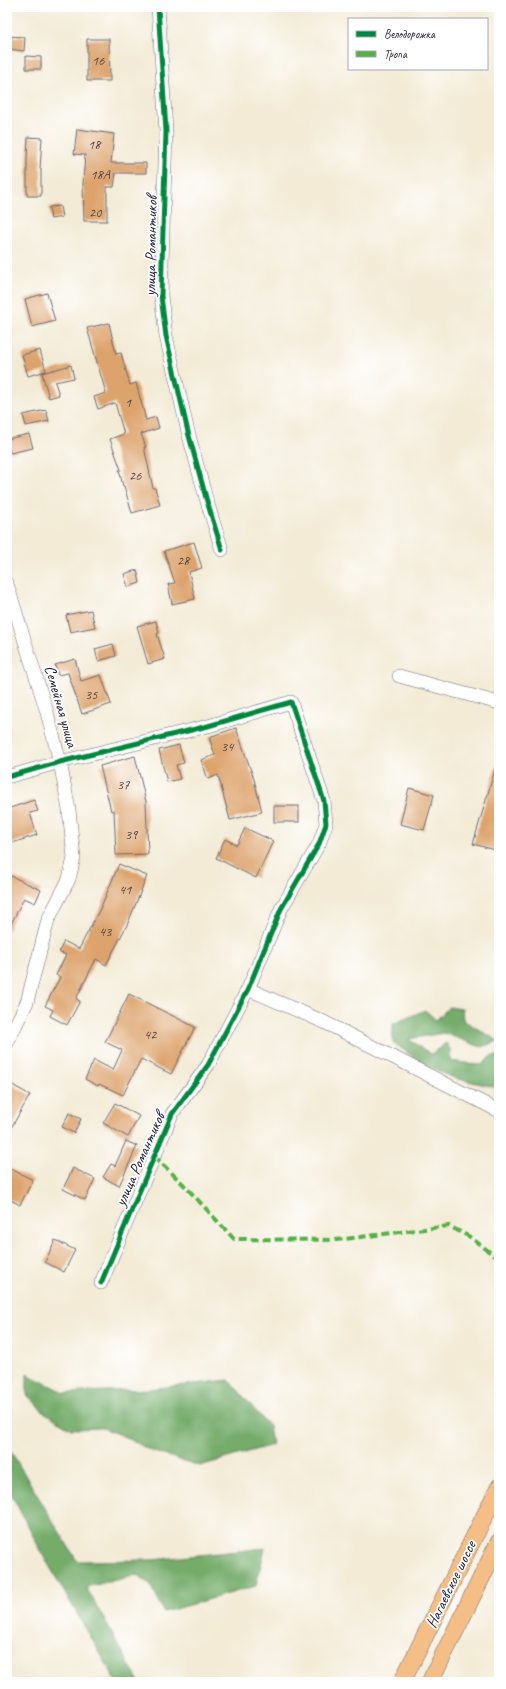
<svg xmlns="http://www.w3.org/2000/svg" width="506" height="1689" font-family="Caveat,sans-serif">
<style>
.forest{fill:#75ac6a;stroke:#4c6752}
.building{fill:#dda36c}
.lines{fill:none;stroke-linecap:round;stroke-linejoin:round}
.minor-casing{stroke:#6b6871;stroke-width:14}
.major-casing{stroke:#6b6871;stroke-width:18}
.minor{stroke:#fff;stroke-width:13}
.major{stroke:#f6be87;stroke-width:17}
.quiet{stroke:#55b146;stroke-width:4;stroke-dasharray:8 4;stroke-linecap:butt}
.cycleway-casing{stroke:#fff;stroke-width:8}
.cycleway{stroke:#00873e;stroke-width:5}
.labels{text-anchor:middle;stroke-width:3.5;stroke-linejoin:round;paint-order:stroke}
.number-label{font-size:14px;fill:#514247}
.street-label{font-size:16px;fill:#22223b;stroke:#fff}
</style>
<rect width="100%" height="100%" fill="#fff"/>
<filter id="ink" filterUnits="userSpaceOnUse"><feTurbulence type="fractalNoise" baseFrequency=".025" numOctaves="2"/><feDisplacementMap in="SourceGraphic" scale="8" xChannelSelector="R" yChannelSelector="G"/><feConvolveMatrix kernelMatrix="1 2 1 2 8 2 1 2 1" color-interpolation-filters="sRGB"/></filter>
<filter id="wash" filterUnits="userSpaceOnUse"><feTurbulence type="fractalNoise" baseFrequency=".012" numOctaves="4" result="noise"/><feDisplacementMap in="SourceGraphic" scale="16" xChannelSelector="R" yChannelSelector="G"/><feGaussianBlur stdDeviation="0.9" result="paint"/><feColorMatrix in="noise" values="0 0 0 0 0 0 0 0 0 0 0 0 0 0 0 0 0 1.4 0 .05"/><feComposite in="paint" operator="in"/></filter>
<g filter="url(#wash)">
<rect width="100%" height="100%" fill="#f3ebd6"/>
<g class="forest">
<path d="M449,1007L462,1009L463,1020L498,1041L481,1047L444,1033L408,1039L431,1054L446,1043L451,1051L450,1061L481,1065L491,1056H499V1088L454,1078L421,1063L393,1042V1024L425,1010L436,1020Z"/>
<path d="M27,1374L65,1393L148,1389L229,1380L269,1426L272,1445L200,1466L151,1451L130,1439L103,1428L71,1429L44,1412L27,1395Z"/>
<path d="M7,1445L77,1561L152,1560L265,1548L256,1586L164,1612L149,1583L137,1575L86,1587L139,1682H117L44,1557L7,1486Z"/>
</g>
<g id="blocks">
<g class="building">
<path d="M7,36L25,37L24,51L7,49Z"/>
<path d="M87,39H109L110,81H87Z"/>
<path d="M26,56L41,57V69H26Z"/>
<path d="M77,129L114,134L111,163H146V173H116L114,187H107V221H84L83,184L85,155L74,154Z"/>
<path d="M28,137L42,138L40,169H41V196H27V158Z"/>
<path d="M60,206L62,217L51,219L49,207Z"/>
<path d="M47,293L55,321L32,327L25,299Z"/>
<path d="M109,323L116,354L121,353L130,385L136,383L146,420L156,417L159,428L141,434L146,447H144L153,488H155L160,505L132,513L124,486H123L119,470H121L110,439L124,434L115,403L98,409L94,397L106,393L87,328Z"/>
<path d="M40,350L46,371L28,376L22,355Z"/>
<path d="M71,365L74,378L55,382L59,395L49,398L42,373Z"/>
<path d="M46,410L49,421L26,426L23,415Z"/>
<path d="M29,434L33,448L10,453L7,439Z"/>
<path d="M194,542L202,568L189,572L195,599L172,604L168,584L175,583L164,551Z"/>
<path d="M137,570L140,583L128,587L124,574Z"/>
<path d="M91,610L95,627L70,632L66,615Z"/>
<path d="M156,621L159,633L157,634L165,659L148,664L137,626Z"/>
<path d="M113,644L116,656L98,661L95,649Z"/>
<path d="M75,659L81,681L101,675L111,704L82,714L68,673L58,675L55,665Z"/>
<path d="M236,728L254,779L262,812L230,820L218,775L208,779L201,760L215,755L209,737Z"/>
<path d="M179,745L184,763L176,765L180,779L167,782L159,750Z"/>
<path d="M135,756L146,802L148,854L116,855L114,810L111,811L100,766Z"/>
<path d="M496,766H499V851L473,844Z"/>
<path d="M409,788L434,795L424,830L400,824Z"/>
<path d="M34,800L38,811L30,813L37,835L12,843L7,830V809Z"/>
<rect x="274" y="806" width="25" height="16"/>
<path d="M245,828L273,841L256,878L216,858L225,839L237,845Z"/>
<path d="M119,864L147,876L128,923L106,965L96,959L76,999L80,1001L67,1025L50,1016L53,1010L45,1006L60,977L56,975L66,955L59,952L64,941L79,949L101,907Z"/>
<path d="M7,874L41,890L35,903L24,898L7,932Z"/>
<path d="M129,994L195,1027L171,1074L141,1059L123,1095L99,1084L98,1086L85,1079L94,1060L113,1070L122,1050L105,1042Z"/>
<path d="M7,1082L30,1095L7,1135Z"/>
<path d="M115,1103L139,1116L128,1137L103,1123Z"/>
<path d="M69,1113L81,1119L74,1133L62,1127Z"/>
<path d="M126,1141L137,1146L119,1186L103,1177L111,1164L115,1166Z"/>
<path d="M7,1167L33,1180L20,1205L7,1198Z"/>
<path d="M73,1168L95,1179L85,1200L63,1189Z"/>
<path d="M55,1240L75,1250L64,1272L45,1262Z"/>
</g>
</g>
</g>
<g filter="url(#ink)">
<use href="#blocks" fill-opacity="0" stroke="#6b6871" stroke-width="1"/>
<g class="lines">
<defs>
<g id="minor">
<path d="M158,7L166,131L161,296L166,336L188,432L206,498L222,550"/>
<path d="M7,584L46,709L60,762L69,810L74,858L69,879L48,920L27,1002L7,1043"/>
<path d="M399,676L499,703"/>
<path d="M7,777L60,762L208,726L291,702L324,801L326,824L319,844L281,909L248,989L208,1065L172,1114L101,1283"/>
<path d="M248,989L324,1022L499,1111"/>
</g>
<g id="major">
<path d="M402,1682L499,1487"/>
<path d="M430,1682L499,1542"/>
</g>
</defs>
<use href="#minor" class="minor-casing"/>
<use href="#major" class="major-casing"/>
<use href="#minor" class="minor"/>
<use href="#major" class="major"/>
<path class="quiet" d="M154,1156L184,1185L234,1239L336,1240L449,1226L470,1237L499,1259"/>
<defs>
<g id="cycleway">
<path d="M158,7L166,131L161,296L166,336L188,432L206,498L222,550"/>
<path d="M7,777L60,762L208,726L291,702L324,801L326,824L319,844L281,909L248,989L208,1065L172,1114L101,1283"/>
</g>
</defs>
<use href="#cycleway" class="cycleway-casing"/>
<use href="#cycleway" class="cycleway"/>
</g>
</g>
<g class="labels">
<g class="number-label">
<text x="98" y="65">16</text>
<text x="94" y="149">18</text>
<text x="100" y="179">18А</text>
<text x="95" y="217">20</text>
<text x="128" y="407">1</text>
<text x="135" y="480">26</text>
<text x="183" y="565">28</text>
<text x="91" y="699">35</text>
<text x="227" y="751">34</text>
<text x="123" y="789">37</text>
<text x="131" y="839">39</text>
<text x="125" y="894">41</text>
<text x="105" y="936">43</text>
<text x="150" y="1039">42</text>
</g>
<g class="street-label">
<text transform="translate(150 246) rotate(-89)" y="6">улица Романтиков</text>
<text transform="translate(62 706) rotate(74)" y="6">Семейная улица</text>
<text transform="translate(139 1159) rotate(-66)" y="6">улица Романтиков</text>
<text transform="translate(450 1584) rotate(-64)" y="6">Нагаевское шоссе</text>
</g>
</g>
<rect width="506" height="1689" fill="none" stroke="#fff" stroke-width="24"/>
<rect x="348" y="18" width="140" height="52" fill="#ffffff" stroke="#a7a7b1"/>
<rect x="356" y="31" width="20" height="6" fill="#00873e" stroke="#a7a7b1"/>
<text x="384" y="38" font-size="12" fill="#22223b">Велодорожка</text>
<rect x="356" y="51" width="20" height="6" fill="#55b146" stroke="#a7a7b1"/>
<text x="384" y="58" font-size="12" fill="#22223b">Тропа</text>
</svg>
